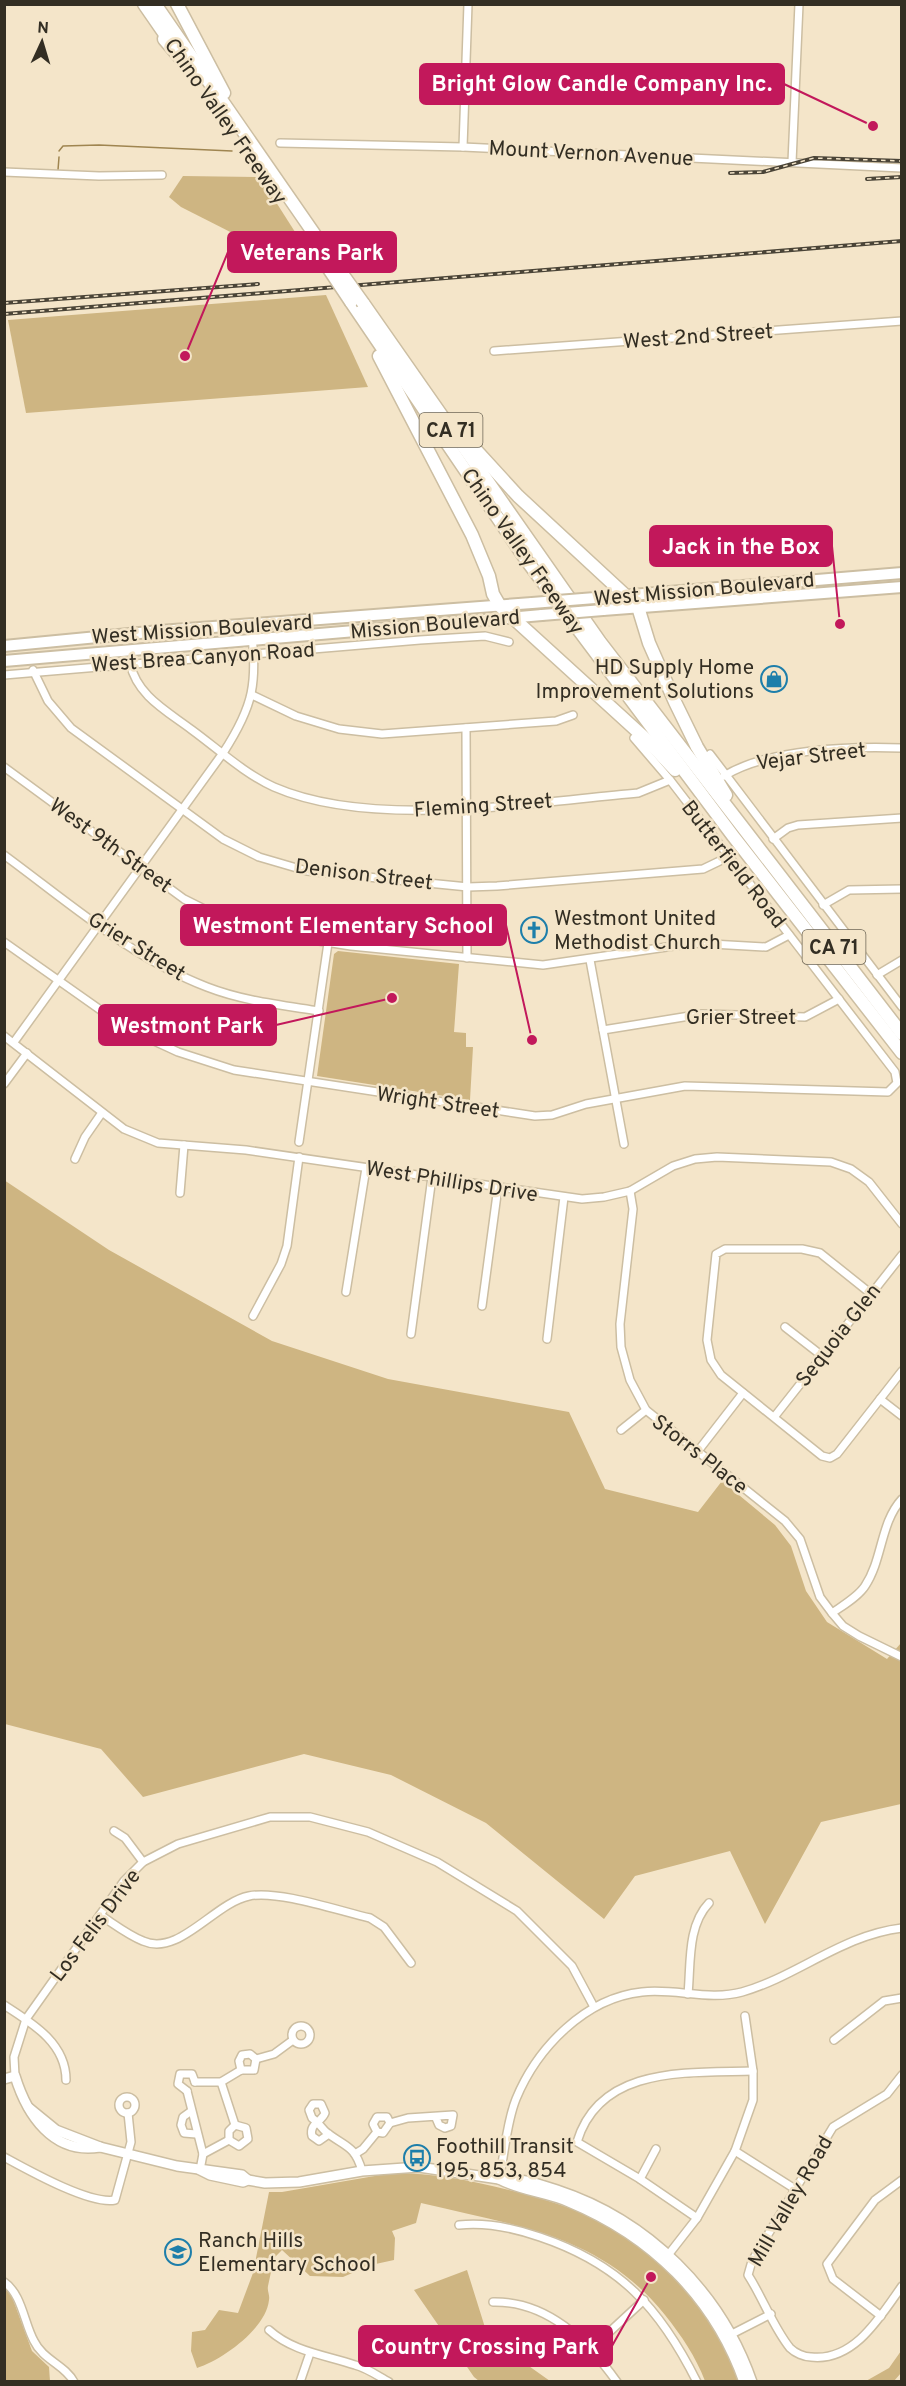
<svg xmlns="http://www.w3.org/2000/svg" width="906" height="2386" font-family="Overpass,sans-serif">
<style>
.green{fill:#ceb582}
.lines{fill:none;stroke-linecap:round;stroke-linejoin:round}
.stream{stroke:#9f8550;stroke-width:1.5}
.minor-casing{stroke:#ccbea2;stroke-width:10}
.secondary-casing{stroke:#ccbea2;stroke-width:12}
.primary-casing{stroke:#ccbea2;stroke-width:14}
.motorway-casing{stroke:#ccbea2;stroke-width:15}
.minor{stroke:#fff;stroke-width:7}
.secondary{stroke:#fff;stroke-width:9}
.primary{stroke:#fff;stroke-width:10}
.motorway{stroke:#fff;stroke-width:12}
.rail-casing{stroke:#4a4437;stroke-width:4}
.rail{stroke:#f4e5c9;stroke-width:1.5;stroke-dasharray:4.5;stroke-linecap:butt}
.primary-bridge-casing{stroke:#ccbea2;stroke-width:14;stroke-linecap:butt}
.motorway-bridge-casing{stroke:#ccbea2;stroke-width:15;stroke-linecap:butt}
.primary-bridge{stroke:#fff;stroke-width:10}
.motorway-bridge{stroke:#fff;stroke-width:12}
.labels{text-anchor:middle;stroke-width:5;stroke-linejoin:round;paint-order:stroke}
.shield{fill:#f4e5c9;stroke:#6d6555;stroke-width:1.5}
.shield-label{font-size:20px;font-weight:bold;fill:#332e23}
.street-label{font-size:21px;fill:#332e23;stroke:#f4e5c9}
.poi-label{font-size:21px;fill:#332e23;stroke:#f4e5c9;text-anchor:start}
.leader{fill:none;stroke:#c2185b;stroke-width:2}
.callout-dot{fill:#c2185b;stroke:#f4e5c9;stroke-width:2}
.callout{fill:#c2185b;stroke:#c2185b;stroke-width:2}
.callout-label{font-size:22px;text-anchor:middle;font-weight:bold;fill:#fff}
</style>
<rect width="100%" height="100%" fill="#f4e5c9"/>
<g class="green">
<path d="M183,176L260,177L318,268L305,270L181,207L169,197Z"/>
<path d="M326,295L368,387L26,413L8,320Z"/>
<path d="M338,951L459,964L454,1032L466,1033V1047H473L470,1100L317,1076L334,954Z"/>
<path d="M4,1180L109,1250L272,1341L388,1379L569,1412L605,1489L698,1512L722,1481L775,1525L791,1546L806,1591L827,1622L887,1659L901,1643V1804L821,1822L765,1924L730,1851L635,1876L604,1919L486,1823L391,1775L304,1754L143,1797L101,1749L5,1724Z"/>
<path d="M392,2173C432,2173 470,2180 509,2190C628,2218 692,2269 740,2381H705C696,2357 681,2335 665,2315C600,2234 516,2226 421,2203L416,2223L392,2231L395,2238L394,2260L371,2265L343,2277L310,2276L282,2250L273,2259C272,2269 270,2276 268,2286C267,2291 270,2295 269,2300C266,2329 222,2360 197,2368L191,2351L192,2332L205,2330L219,2310L238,2313L253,2273L269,2192H282Z"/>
<path d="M467,2270L488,2337L550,2381H479L474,2377L414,2290Z"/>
<path d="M4,2287L11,2294L32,2351L49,2367L50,2381L5,2380Z"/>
<path d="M901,2351V2373L894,2381H866L889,2368Z"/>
</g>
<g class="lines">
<g class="stream">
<path d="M59,151L63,146L99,145L232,151"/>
<path d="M58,170L59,157"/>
</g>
<defs>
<g id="minor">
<path d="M280,143L463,147L902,168"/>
<path d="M463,147L468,4"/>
<path d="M792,162L799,4"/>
<path d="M4,172L99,176L162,175"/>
<path d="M494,351L902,321"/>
<path d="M130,663C137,696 167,711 192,730C218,749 245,774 274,787C373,830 533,802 638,793L670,780"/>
<path d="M33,670L48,701L71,728L223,839L259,857L307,871L468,887L497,886L703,869L728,857"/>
<path d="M4,675L420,640L485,636L509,642"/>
<path d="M252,695L296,716L339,729L382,734L556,721L573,715"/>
<path d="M466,728L467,958"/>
<path d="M710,754L902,1007"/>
<path d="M4,767L184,899L228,921L262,932L351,946L543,965L694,943L766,947L789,935"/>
<path d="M724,776C768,749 850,746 902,748"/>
<path d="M773,839L788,828L798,825L902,818"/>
<path d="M4,855C68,902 133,959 207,987C243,1001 281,1005 319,1011"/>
<path d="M823,905L849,890L902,889"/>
<path d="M4,942L126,1028L178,1052L234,1070L535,1116L552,1115L586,1104L685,1086L888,1092L897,1083L895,1072L670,780L634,738"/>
<path d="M590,960L624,1144"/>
<path d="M877,975L902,960"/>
<path d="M603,1030L702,1014L805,1017L839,999"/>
<path d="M4,1036L124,1129L158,1143L246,1150L582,1199L604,1197L630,1191L673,1166L695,1159L717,1157L831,1162L851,1169L869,1182L902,1224"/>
<path d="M14,1042L223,753C255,704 257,683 251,625"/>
<path d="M4,1084L27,1053"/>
<path d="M299,1142L328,943"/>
<path d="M75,1159L85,1137L101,1114"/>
<path d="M630,1191L633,1209L620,1324L621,1347L630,1380L646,1410L785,1521L800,1539L820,1597L832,1613L843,1626L859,1636L902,1657"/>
<path d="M180,1193L184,1145"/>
<path d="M346,1292L366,1168"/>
<path d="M870,1293L820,1253L802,1249H725L716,1254L707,1340L711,1360L721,1375L822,1456L830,1458L837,1454L902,1371"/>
<path d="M482,1306L498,1187"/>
<path d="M253,1316L281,1264L287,1246L299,1157"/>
<path d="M785,1327L821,1355"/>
<path d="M411,1334L432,1177"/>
<path d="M547,1339L564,1197"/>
<path d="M880,1399L902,1416"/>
<path d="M775,1416L902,1255"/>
<path d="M621,1430L646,1410"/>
<path d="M698,1451L743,1393"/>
<path d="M832,1613C842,1606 858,1597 865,1586C883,1559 880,1523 902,1499"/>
<path d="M114,1831L125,1838L143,1862"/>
<path d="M100,1915C114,1924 128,1935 143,1941C179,1957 214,1903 249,1896C279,1890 339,1911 370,1918L384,1927L411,1963"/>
<path d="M688,1994C691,1964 687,1926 709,1903"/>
<path d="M4,2005C32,2023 66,2043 66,2080"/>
<circle cx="301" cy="2035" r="9"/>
<path d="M834,2040L884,2001L902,1998"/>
<path d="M241,2070L239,2061L242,2055L250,2054L256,2059L274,2054L293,2040"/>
<path d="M241,2070H254L256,2059"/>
<path d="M902,2075L887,2094L833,2127L752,2261L748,2275C763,2298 773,2327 790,2348C795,2353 804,2357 811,2357C854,2362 880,2317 902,2286"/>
<path d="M15,2076L14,2057L26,2019L124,1881L143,1862L178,1844L270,1817H310L368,1832L437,1862L517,1911L572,1966L594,2007"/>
<path d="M195,2082H221L241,2070"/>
<path d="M221,2082L235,2125"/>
<path d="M187,2091L203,2154L200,2170"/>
<path d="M187,2091L178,2084L180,2074H192L195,2082"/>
<circle cx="127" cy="2105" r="8"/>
<path d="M190,2112L183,2117L181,2125L184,2133L196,2134"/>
<path d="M377,2132L383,2133L390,2123L408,2118L453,2115L451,2126L445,2128L439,2125L436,2118"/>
<path d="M377,2132L373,2124L377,2117H387L390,2123"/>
<path d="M329,2134L319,2141L312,2136C309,2123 321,2123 325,2113L321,2104H313L309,2110L312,2118C318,2122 321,2127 326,2132C345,2147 355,2145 362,2171"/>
<path d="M229,2140L239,2146L248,2139L246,2128L235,2125"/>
<path d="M229,2140V2131L235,2125"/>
<path d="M735,2151L795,2189"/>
<path d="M203,2154L229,2140"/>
<path d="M355,2154L363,2149L377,2132"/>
<path d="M4,2157C28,2170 90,2205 115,2200L131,2142L128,2113"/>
<path d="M499,2179C505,2153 506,2124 516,2099C537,2048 585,1998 642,1992C675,1988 709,2001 742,1992C798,1976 842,1935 902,1928"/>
<path d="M640,2179L656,2149"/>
<path d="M697,2218L640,2179L577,2142C600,2065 689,2073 753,2071"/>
<path d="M459,2225C486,2222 514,2228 540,2237C620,2264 660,2308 697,2382"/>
<path d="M665,2259L697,2218L735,2151L753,2100V2071L745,2016"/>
<path d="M4,2282C22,2294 24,2323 34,2341C43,2360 65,2365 74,2382"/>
<path d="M493,2302C547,2301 587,2340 617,2382"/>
<path d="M881,2316L833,2279L827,2264L875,2200L902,2180"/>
<path d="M269,2330C293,2352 326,2355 355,2365C367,2368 378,2376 389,2382"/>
<path d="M728,2336L771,2314"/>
<path d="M591,2349L644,2300"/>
<path d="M300,2382L310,2353"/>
</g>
<g id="secondary">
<path d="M4,2079L15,2076C27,2115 53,2155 100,2147"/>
<path d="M29,2108L56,2130L100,2147L177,2166L242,2175L248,2180"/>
<path d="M200,2170L210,2175L243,2182L248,2180L265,2183L299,2182L362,2171L419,2167L499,2179C519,2177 538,2184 557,2190C648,2220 721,2292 752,2382"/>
<path d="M499,2179C521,2191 546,2192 569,2202C651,2236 714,2297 744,2382"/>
</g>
<g id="primary">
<path d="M595,598L902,573"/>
<path d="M603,610L902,587"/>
<path d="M4,646L160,631L532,603"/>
<path d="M4,661L542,615"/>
</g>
<g id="motorway">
<path d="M144,4L171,43"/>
<path d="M155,4L333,261"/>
<path d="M177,4L224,93"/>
<path d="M164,39L189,68"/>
<path d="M351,302L527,561L733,836L902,1053"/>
<path d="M363,303L600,642L902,1034"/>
<path d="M379,356L472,535L489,576L493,594L500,606L647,740L675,770"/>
<path d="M465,438L518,496L638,607L649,643L675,702L697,747L726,795"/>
</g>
</defs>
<use href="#minor" class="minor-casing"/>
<use href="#secondary" class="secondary-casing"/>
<use href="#primary" class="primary-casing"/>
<use href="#motorway" class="motorway-casing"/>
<use href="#minor" class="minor"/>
<use href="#secondary" class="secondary"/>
<use href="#primary" class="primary"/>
<use href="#motorway" class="motorway"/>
<defs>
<g id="rail">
<path d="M730,173L763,172L814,158L902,161"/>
<path d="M867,179L902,177"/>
<path d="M4,303L258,284"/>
<path d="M4,314L902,241"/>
</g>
</defs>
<use href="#rail" class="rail-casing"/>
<use href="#rail" class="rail"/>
<defs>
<g id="primary-bridge">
<path d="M532,603L595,598"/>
<path d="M542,615L603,610"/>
</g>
<g id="motorway-bridge">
<path d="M323,260L351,302"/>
<path d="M333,261L363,303"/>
</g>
</defs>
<use href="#primary-bridge" class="primary-bridge-casing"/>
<use href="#motorway-bridge" class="motorway-bridge-casing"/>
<use href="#primary-bridge" class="primary-bridge"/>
<use href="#motorway-bridge" class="motorway-bridge"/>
</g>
<defs>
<symbol id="shop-ring" viewBox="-11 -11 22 22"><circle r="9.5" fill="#f4e5c9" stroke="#1d7eaa" stroke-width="1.5"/><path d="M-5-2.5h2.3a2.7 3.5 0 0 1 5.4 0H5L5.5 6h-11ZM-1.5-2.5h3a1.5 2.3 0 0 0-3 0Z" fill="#1d7eaa"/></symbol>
<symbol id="church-ring" viewBox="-11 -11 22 22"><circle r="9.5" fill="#f4e5c9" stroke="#1d7eaa" stroke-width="1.5"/><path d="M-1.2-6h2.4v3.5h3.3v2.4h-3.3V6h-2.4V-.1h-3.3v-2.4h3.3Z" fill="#1d7eaa"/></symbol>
<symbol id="bus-ring" viewBox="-11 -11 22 22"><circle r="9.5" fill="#f4e5c9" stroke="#1d7eaa" stroke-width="1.5"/><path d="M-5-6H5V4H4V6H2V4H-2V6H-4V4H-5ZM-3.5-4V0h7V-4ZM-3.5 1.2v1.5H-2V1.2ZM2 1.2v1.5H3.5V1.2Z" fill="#1d7eaa"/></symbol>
<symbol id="school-ring" viewBox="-11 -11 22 22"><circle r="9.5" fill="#f4e5c9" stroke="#1d7eaa" stroke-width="1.5"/><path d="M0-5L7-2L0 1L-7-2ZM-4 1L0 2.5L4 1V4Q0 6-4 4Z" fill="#1d7eaa"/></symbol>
</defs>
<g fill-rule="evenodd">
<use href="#shop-ring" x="759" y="664" width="30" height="30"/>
<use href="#church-ring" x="519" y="915" width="30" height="30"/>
<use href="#bus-ring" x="402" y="2143" width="30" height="30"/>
<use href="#school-ring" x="163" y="2237" width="30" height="30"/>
</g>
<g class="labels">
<g class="shield">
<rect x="419.5" y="413" width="63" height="34" rx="4.5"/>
<rect x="802.5" y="930" width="63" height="34" rx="4.5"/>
</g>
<g class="shield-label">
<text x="451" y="437">CA 71</text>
<text x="834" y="954">CA 71</text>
</g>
<g class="street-label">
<text transform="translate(226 121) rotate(55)" y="7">Chino Valley Freeway</text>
<text transform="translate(591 153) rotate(3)" y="7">Mount Vernon Avenue</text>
<text transform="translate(698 336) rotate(-4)" y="7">West 2nd Street</text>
<text transform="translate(523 551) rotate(55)" y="7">Chino Valley Freeway</text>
<text transform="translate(704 589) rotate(-5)" y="7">West Mission Boulevard</text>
<text transform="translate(435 624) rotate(-5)" y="7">Mission Boulevard</text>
<text transform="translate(202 629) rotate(-4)" y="7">West Mission Boulevard</text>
<text transform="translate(203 657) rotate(-4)" y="7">West Brea Canyon Road</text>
<text transform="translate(811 756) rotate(-7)" y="7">Vejar Street</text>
<text transform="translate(483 805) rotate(-4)" y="7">Fleming Street</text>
<text transform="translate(111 845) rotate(36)" y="7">West 9th Street</text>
<text transform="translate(734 864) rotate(52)" y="7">Butterfield Road</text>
<text transform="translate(364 874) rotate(7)" y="7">Denison Street</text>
<text transform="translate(137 946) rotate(32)" y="7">Grier Street</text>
<text x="741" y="1024">Grier Street</text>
<text transform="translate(438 1102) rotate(8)" y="7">Wright Street</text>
<text transform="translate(452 1181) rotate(9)" y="7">West Phillips Drive</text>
<text transform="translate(838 1335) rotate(-52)" y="7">Sequoia Glen</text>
<text transform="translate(700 1454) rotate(38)" y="7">Storrs Place</text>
<text transform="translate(95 1925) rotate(-53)" y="7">Los Felis Drive</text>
<text transform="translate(790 2201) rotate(-60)" y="7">Mill Valley Road</text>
</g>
<g class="poi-label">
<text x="754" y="674" text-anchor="end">HD Supply Home<tspan x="754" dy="24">Improvement Solutions</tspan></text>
<text x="554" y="925">Westmont United<tspan x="554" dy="24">Methodist Church</tspan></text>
<text x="436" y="2153">Foothill Transit<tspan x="436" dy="24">195, 853, 854</tspan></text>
<text x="198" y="2247">Ranch Hills<tspan x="198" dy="24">Elementary School</tspan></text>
</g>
</g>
<path class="leader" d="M873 126L784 84M185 356L228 252M840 624L832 546M532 1040L506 925M392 998L276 1025M651 2277L612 2346"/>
<g class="callout-dot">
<circle cx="873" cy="126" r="6"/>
<circle cx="185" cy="356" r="6"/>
<circle cx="840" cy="624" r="6"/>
<circle cx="532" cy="1040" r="6"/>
<circle cx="392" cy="998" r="6"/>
<circle cx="651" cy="2277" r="6"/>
</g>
<g class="callout">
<rect x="420" y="64" width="364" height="40" rx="6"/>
<rect x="228" y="232" width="168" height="40" rx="6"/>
<rect x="650" y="526" width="182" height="40" rx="6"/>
<rect x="181" y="905" width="325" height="40" rx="6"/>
<rect x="99" y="1005" width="177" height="40" rx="6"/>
<rect x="359" y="2326" width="253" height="40" rx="6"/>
</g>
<g class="callout-label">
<text x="602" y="91">Bright Glow Candle Company Inc.</text>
<text x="312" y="260">Veterans Park</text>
<text x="741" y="554">Jack in the Box</text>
<text x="343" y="933">Westmont Elementary School</text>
<text x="187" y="1033">Westmont Park</text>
<text x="485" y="2354">Country Crossing Park</text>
</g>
<rect width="906" height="2386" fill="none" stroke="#332e23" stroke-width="12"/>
<g transform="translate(42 42) rotate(4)" stroke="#f4e5c9" stroke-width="4.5" paint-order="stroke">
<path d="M0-4.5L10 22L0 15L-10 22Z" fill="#332e23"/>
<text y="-9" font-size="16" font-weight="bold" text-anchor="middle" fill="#332e23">N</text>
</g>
</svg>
